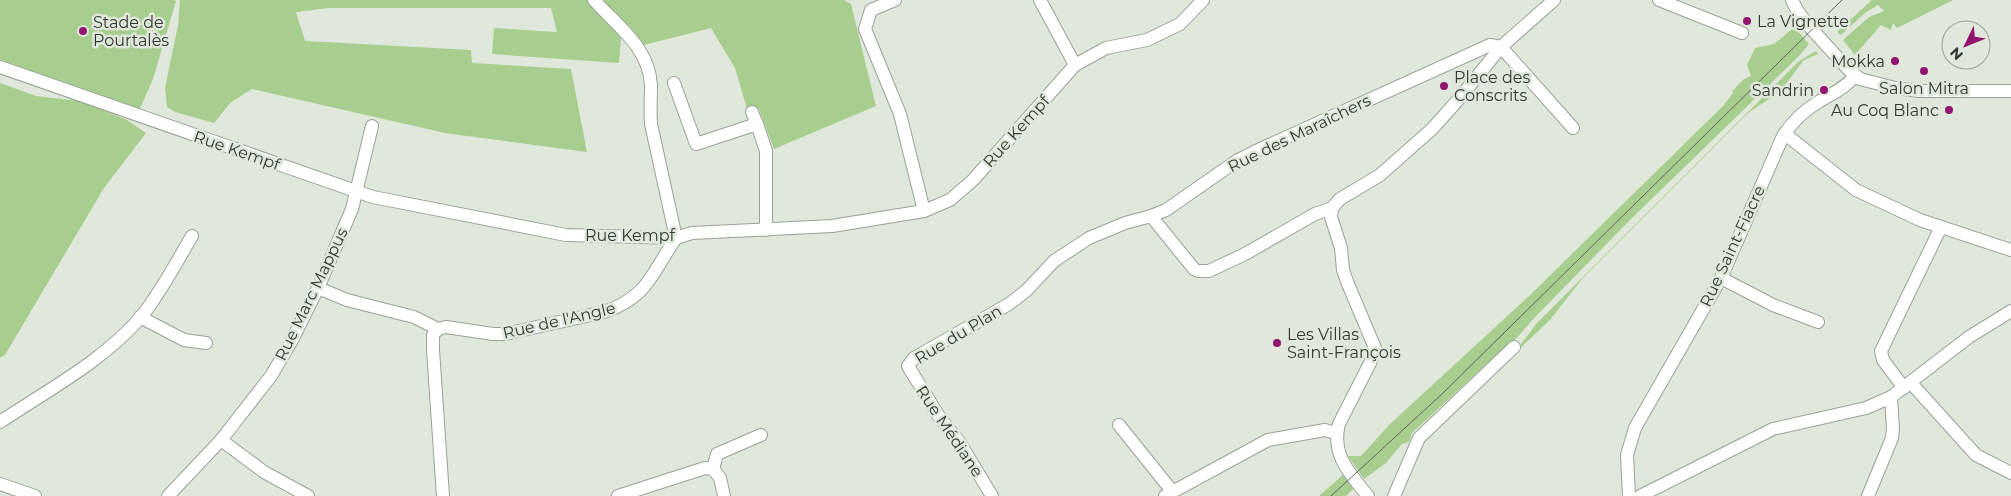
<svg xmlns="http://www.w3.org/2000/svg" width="2011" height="496" font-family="Montserrat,sans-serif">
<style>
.green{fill:#a7ce8e}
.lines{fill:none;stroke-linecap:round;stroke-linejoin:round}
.minor-casing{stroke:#9aa196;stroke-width:14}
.minor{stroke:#fff;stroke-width:12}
.tram{stroke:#61655e;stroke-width:1}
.poi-dot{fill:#93146e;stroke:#e0e8dc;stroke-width:2}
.labels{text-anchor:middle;stroke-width:5;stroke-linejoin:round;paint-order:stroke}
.poi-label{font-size:16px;fill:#343732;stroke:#e0e8dc;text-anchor:start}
.street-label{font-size:16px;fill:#343732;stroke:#e0e8dc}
</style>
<rect width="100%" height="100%" fill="#e0e8dc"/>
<g class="green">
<path d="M0,0H173L176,1L153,79L139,111L0,61Z"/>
<path d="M180,0H589L621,38L619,63L492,54L494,28L557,32L551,8H328L296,12L305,41L471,50L472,63L571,69L587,152L445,133L252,89L230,103L214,123L175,112L167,107L165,88L178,25Z"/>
<path d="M603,0H844L851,4L876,106L774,149L759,109L748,112L735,68L711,28L644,45Z"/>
<path d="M1872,0H1953L1897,28L1893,23L1891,30L1881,25L1855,55L1843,40L1869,17L1884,11L1878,5L1866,12L1841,35L1837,32Z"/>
<path d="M1792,29H1796L1809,44L1798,57L1632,218L1538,314L1512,343L1510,342L1412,433L1409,442L1402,444L1386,463L1364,479L1348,456H1361L1389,425L1528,297L1723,106L1733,93L1732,91L1744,79L1751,76L1747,65L1755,48L1774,44Z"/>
<path d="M1816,51L1818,54L1804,60L1785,85L1772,97L1748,113L1582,279L1550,320L1513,355L1536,324L1798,62Z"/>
<path d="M0,83L36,96L80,101L127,120L146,133L104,188L5,355L0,358Z"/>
<path d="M1344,474L1355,487L1346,496H1319Z"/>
</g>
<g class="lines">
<defs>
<g id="minor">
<path d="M594,0C617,26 649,47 651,85C651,98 650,110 651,124L676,238"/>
<path d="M895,0L871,10L865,29L900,114L924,211"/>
<path d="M1040,0L1075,65"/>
<path d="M1659,0L1742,33"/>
<path d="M1792,0L1797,10L1807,24L1849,70L1860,79L1895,88L1919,91H2011"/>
<path d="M0,67L373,197L566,235L676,238L692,233L832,226L924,211L950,200L973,180L1075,65L1106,48L1147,40L1180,24L1203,0"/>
<path d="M674,83L696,144L757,124L766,151V230"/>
<path d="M752,112L757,124"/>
<path d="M1785,134L1856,190L1920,220L2011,250"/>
<path d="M1151,216L1194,269L1198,271H1209L1245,254L1315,214L1332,208"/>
<path d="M1721,278L1773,305L1818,322"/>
<path d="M318,288L347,300L414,317L438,329"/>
<path d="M140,317L184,340L206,343"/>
<path d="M1911,383L1976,455L2011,473"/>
<path d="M1904,388L1883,360L1881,351L1941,227"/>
<path d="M0,422C48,390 103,361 141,317C161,292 176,263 192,236"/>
<path d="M1119,425L1172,491"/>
<path d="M221,440L264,472L308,496"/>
<path d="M713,469L720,478L724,496"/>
<path d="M0,484L35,496"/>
<path d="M168,496L221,440L271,376L291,342L318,288L352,209L372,126"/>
<path d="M443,496L433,350V335L438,329L446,327L493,334H505L604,312C649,297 652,272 676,238"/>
<path d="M618,496L705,468L713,469L717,454L761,435"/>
<path d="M992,496L960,443L938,415L908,366L914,358L1009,304L1027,290L1054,261L1089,238L1125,223L1151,216L1166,210L1238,160L1256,151L1490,45L1501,47L1573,128"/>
<path d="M1165,496L1268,440L1325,430L1336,433"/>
<path d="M1368,496C1350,474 1331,455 1339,424L1370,363L1375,348L1348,284L1343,270L1341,248L1331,217L1332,208L1340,199L1380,175L1432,129L1458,100L1501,47L1554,0"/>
<path d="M1394,496L1419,438L1514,347"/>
<path d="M1629,496L1627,455L1635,428L1721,278L1783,136C1792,122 1806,109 1820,101C1833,93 1845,88 1855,76"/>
<path d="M1640,496L1773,429L1866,408L1891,397L1969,337L2011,311"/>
<path d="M1868,496L1892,438L1893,429L1891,397"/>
</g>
</defs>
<use href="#minor" class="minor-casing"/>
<use href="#minor" class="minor"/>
<path class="tram" d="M1331,496L1443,393L1842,0"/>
</g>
<g class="poi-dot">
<circle cx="1747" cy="21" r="5"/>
<circle cx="83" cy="31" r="5"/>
<circle cx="1895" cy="61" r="5"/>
<circle cx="1924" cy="71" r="5"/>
<circle cx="1444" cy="86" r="5"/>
<circle cx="1824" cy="90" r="5"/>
<circle cx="1949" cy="110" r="5"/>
<circle cx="1277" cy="343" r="5"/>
</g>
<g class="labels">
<g class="poi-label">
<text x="1757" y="27">La Vignette</text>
<text x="93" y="28">Stade de<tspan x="93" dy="18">Pourtalès</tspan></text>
<text x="1885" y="67" text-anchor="end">Mokka</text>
<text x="1454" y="83">Place des<tspan x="1454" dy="18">Conscrits</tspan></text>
<text x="1924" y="94" text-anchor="middle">Salon Mitra</text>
<text x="1814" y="96" text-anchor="end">Sandrin</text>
<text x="1939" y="116" text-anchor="end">Au Coq Blanc</text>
<text x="1287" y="340">Les Villas<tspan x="1287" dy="18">Saint-François</tspan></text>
</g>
<g class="street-label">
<text transform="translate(1016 131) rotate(-48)" y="6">Rue Kempf</text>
<text transform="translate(1299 133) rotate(-26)" y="6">Rue des Maraîchers</text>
<text transform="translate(237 150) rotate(19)" y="6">Rue Kempf</text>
<text x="630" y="241">Rue Kempf</text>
<text transform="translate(1732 246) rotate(-65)" y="6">Rue Saint-Fiacre</text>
<text transform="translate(311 294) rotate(-64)" y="6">Rue Marc Mappus</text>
<text transform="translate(559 320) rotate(-13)" y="6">Rue de l'Angle</text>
<text transform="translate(958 334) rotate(-31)" y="6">Rue du Plan</text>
<text transform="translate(950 431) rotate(56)" y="6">Rue Médiane</text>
</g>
</g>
<g transform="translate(1966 45) rotate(227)"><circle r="24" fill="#e0e8dc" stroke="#9ba198"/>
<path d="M0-4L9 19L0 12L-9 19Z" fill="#93146e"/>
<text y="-8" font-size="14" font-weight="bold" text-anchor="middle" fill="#343732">N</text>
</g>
</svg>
